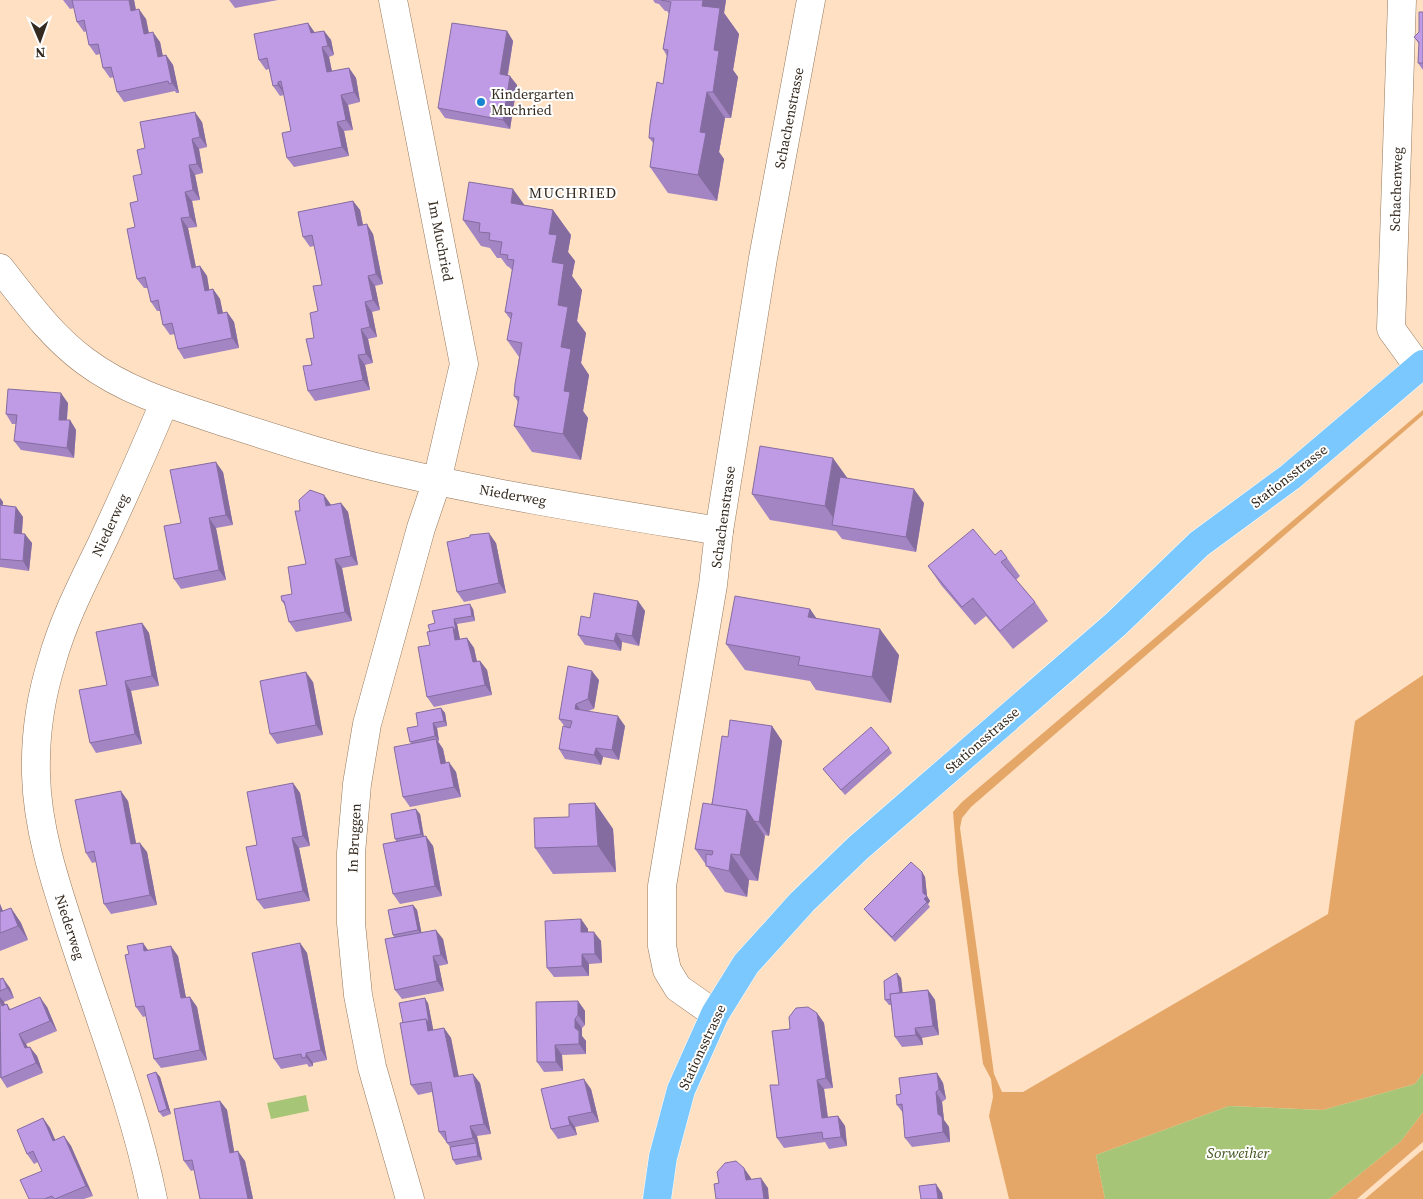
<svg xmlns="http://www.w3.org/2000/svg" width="1423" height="1199" font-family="'Source Serif 4',serif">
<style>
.green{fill:#e5a768}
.water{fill:#a7c576}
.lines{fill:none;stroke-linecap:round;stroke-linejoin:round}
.minor-casing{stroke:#93785d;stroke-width:29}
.major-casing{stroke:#fff;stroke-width:29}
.minor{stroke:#fff;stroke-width:28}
.major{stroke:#7bc8fe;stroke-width:28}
.wall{fill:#a385c4}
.shaded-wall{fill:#856ca0}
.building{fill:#be9be4;stroke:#856ca0}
.poi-dot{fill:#1a85cf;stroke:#fff;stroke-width:2}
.labels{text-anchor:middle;stroke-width:4;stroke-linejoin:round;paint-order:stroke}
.poi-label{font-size:14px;fill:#352a1f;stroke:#fff;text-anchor:start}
.street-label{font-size:14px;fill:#352a1f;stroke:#fff}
.neighbourhood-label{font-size:15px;letter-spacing:1px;fill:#352a1f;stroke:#fff}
.water-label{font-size:15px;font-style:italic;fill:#42551e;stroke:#fff}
</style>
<rect width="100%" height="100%" fill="#ffe0c3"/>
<g class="green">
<path d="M1423,410V415L971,807L962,818L960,828L994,1074L1002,1092H1023L1328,914L1355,721L1423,675V1073L1415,1084L1323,1110L1229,1106L1096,1155L1105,1199H1009L989,1116L993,1097L991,1079L983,1064L958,873L953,812L962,802Z"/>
<path d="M1423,1112V1142L1357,1199H1329L1401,1141Z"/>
<path d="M1423,1150V1199H1365L1420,1152Z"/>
</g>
<g class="water">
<path d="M1423,1073V1112L1401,1141L1329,1199H1105L1096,1155L1229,1106L1323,1110L1415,1084Z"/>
<path d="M306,1095L309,1111L271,1119L267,1103Z"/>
</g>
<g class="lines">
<defs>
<g id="minor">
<path d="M393,0L464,364L437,481L421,528L367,724L357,784L351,853V923L358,995L372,1067L410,1199"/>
<path d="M1402,0L1391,329L1412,358L1416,370"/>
<path d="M0,268C26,301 51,336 85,361C129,394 182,408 233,425C286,442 339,459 393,471C500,496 610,513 719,531"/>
<path d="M715,1014L678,988L667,970L662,946V886L713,585L719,531L763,258L811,0"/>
<path d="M153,1199C135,1110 101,1023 73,937C56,885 37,829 36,774C35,737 41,696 52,661C63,621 83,582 101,545C123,498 144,451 164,403"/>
</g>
<path id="major" d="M657,1199L663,1157L681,1090L715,1014L746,964L802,902L858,848L1116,624L1199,544L1290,477L1423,364"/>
</defs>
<use href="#minor" class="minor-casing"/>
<use href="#major" class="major-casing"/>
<use href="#minor" class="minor"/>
<use href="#major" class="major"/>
</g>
<g class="wall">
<path d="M63,0H134L136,10L146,19L149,33L160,42L163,56L166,55L173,65L179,93H176L175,91L124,102L117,92L114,77L110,78L103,68L100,54L96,55L89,45L87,31L84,32L77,22L74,8L70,9Z"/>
<path d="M229,0H278L235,8Z"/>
<path d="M653,0H726L724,13L739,34L733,70L738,77L731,118H725L719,152L724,159L717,201L668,193L650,167L654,144L649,138L663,84L667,56L663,49L669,14L667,11H665L659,4L655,3Z"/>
<path d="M1423,12V70L1418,63L1419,44L1414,37L1419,32Z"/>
<path d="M308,23L315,33L324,31L331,40L334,55L329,57L332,71L349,68L356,78L360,102L348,105L353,130L344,131L349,156L294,167L287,158L291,131L284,95L280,96L273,86L269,69L266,70L259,60Z"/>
<path d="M507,31L513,41L508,75L517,85L510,129L445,118L438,108Z"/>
<path d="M202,122L207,147L199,149L203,173L195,175L200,200L192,201L197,227L188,228L196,267L200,266L207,276L209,290L213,289L220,299L223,313L227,312L234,322L239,348L184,359L178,349L175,334L170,335L163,325L160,311H157L151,302L148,288H144L137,279L135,227L145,148Z"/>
<path d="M353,201L360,210L363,225L373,234L383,284L375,286L380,310L372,312L377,337L368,339L373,363L365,365L370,390L315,401L308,391L322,285L314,246L310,247L303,237Z"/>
<path d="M525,205L553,210L571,235L568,252L575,261L572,276L582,290L577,321L586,333L581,363L589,375L583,411L588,418L581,460L532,452L514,426L518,402L514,396L519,357L507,340L511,320L505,312L512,270L509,267L507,266L501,258H497L490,248L481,246L463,220Z"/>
<path d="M68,403L67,420H70L76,430L74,458L21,450L14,441L16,424H12L6,414Z"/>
<path d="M223,472L233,525L216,528L226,580L181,589L174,579L181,523Z"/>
<path d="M847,478L924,503L916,552L842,539L836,531L770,520L752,494Z"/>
<path d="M324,495L331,505L341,503L348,512L358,565L342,568L352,621L296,632L289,622L286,607L282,601L292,594L306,564L300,511Z"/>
<path d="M0,498L3,502L2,505L16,507L23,517L22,533L32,543L29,571L0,567Z"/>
<path d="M496,543L506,593L464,602L457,592Z"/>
<path d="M995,555L1007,558L1020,576L1016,580L1035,602L1048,621L1013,649L986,616L975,625L941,585L928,566Z"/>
<path d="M638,601L645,611L639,646L622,642L621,651L585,645L578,635L590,618Z"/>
<path d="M473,609L475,621L457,624L460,639L467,638L474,648L477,661H480L487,670L492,695L434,707L427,697L430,645V632L435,623Z"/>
<path d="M810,609L816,618L899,655L891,703L816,690L810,681L745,670L726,644Z"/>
<path d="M142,623L149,633L159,686L131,691L142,744L96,753L90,743L107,685Z"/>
<path d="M599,680L594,709L588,711L625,726L619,760L603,757L601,765L565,759L559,749L565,727L559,719Z"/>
<path d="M313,682L323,735L277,744L270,734Z"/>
<path d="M441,708L445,713L447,726L437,728L439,741H438L443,749L446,763L456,772L461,797L410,807L403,797L412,744L410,742L418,726Z"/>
<path d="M772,726L782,741L769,836L764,835L758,881L749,880L747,897L725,892L695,849L711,805L728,737Z"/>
<path d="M889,748L892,753L845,795L823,769Z"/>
<path d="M293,783L300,793L310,846L299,848L310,901L264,909L257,900V845Z"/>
<path d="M128,801L136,843L147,852L157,905L111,914L104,904L96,862L92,863L86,853Z"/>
<path d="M595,803L613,829L616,872L553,874L535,848Z"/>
<path d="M420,814L424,836L433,846L442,896L400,904L393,894L397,842L395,839Z"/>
<path d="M922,872L925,877L927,896L930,901L928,904L930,907L895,942L868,914L864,909Z"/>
<path d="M0,904L3,911L11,908L21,923L28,940L0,951Z"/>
<path d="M413,905L417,910L421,932L443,939L448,964L439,966L444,991L402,999L395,990L394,937L393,935Z"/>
<path d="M581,919L588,929V932L601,941L602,963L589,964V976L554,977L547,968Z"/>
<path d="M143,943L148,950L178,956L186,998L190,997L197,1007L207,1060L161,1068L154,1059L146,1016L143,1017L136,1007L129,954Z"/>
<path d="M300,943L307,953L327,1060L313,1063V1066L309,1067L307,1064L281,1069L274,1059Z"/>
<path d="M901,978L902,993L928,990L935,1000L939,1035L922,1038L923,1045L902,1047L895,1037L891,1005H889L885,1000Z"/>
<path d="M0,979L10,988L14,998L4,1002L5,1005L7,1004L11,1010L47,1007L57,1031L26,1044L28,1047L37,1056L43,1073L7,1088L0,1077Z"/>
<path d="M578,1001L585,1011V1025L582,1028V1036L586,1041V1054L562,1055L563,1071L544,1072L537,1062Z"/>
<path d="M428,1003L433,1030L444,1028L451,1038L458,1076L480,1083L491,1134L477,1136L482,1160L456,1165L453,1160L450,1147L439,1132L432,1092L418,1095L411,1085L403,1023Z"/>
<path d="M817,1013L824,1023L833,1088L824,1089L828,1117L838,1116L845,1126L847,1146L829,1149L825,1142L784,1148L777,1138L779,1085L790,1029Z"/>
<path d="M156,1072L160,1077L171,1114L163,1117L159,1112Z"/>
<path d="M937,1073L943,1083L946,1099L942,1102L944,1120L949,1127L950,1142L912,1147L905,1138L903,1113L897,1105L901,1094Z"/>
<path d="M591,1089L599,1122L575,1127L577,1135L558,1139L551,1129Z"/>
<path d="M220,1101L227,1110L234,1152L245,1161L253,1199H200L194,1170L191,1171L184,1161Z"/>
<path d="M43,1118L50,1128L55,1140L64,1136L71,1146L93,1196L84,1199H29L42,1171L38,1162L34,1164L27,1154Z"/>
</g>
<g class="shaded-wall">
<path d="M129,0H134L138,21L131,11Z"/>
<path d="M703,0H726L724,13L739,34L733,70L738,77L731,118L713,92L714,50L702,6Z"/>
<path d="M139,9L146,19L151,44L144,34Z"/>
<path d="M308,23L315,33H311Z"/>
<path d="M324,31L331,40L334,55L328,46Z"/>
<path d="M507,31L513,41L506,83L500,74Z"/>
<path d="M153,32L160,42L165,67L158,57Z"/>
<path d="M322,47L329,57L334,82L327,72Z"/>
<path d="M166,55L173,65L179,93L172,83Z"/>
<path d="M349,68L356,78L360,102L354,92Z"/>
<path d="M510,76L517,85L510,129L503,120Z"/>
<path d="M278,82L285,92V95L278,85Z"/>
<path d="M707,92L725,118L719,152L724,159L717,201L698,175L700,132Z"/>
<path d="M341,95L348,105L353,130L346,120Z"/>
<path d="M195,112L202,122L207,147L200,137Z"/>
<path d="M337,122L344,131L349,156L342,147Z"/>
<path d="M192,139L199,149L203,173L197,164Z"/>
<path d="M189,165L195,175L200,200L193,190Z"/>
<path d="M513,189L531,214L511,203Z"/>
<path d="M185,192L192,201L197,227L190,217Z"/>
<path d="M353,201L360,210L365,235L358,226Z"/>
<path d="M553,210L571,235L568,252L575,261L572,276L582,290L577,321L586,333L581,363L589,375L583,411L588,418L581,460L563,434L564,391L561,347L558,305L549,234Z"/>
<path d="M181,218L188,228L198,278L192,268Z"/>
<path d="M367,224L373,234L383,284L376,274Z"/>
<path d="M200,266L207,276L211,300L205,291Z"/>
<path d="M368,276L375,286L380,310L373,300Z"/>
<path d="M213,289L220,299L225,324L218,314Z"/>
<path d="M365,302L372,312L377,337L370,327Z"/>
<path d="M227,312L234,322L239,348L232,338Z"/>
<path d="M361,329L368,339L373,363L366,354Z"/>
<path d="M358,355L365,365L370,390L363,380Z"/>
<path d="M61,393L68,403L66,429L59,420Z"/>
<path d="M70,420L76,430L74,458L67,448Z"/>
<path d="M833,458L851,483L839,526L825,506Z"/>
<path d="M216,462L223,472L233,525L226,515Z"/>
<path d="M914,489L924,503L916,552L906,537Z"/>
<path d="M324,495L331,505L326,506Z"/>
<path d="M0,498L3,502L2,514L0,512Z"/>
<path d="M341,503L348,512L358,565L351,556Z"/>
<path d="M16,507L23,517L21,542L14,533Z"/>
<path d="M209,518L216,528L226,580L219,570Z"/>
<path d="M489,533L496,543L506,593L499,583Z"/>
<path d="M25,534L32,543L29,571L23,561Z"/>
<path d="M335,559L342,568L352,621L345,612Z"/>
<path d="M638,601L645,611L639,646L632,636Z"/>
<path d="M470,604L473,609L475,621L472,616Z"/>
<path d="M810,609L828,635L808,617Z"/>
<path d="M454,619L457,624L462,650L455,640L453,627Z"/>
<path d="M142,623L149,633L159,686L152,676Z"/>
<path d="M880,629L899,655L891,703L872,677Z"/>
<path d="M616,633L622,642L621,651L614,641Z"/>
<path d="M467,638L474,648L479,672L473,662Z"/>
<path d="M480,661L487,670L492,695L485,685Z"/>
<path d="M592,671L599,680L594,709L588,699Z"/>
<path d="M306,672L313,682L323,735L316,725Z"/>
<path d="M125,681L131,691L142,744L135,734Z"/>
<path d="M576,704L583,713L575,709Z"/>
<path d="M441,708L445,713L447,726L444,721Z"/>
<path d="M618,716L625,726L619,760L612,750Z"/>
<path d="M433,723L437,728L439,741L435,736Z"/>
<path d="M772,726L782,741L769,836L759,822Z"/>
<path d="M436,739L443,749L448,773L441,764Z"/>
<path d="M596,748L603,757L601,765L594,755Z"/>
<path d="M449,762L456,772L461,797L454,787Z"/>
<path d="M293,783L300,793L310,846L303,836Z"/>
<path d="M121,791L128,801L138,854L131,844Z"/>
<path d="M595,803L613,829L616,872L598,846Z"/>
<path d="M416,809L420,814L424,839L421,834Z"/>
<path d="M747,810L765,836L758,881L740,855Z"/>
<path d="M426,836L433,846L442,896L435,886Z"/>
<path d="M292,838L299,848L310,901L303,891Z"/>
<path d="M140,843L147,852L157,905L150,895Z"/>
<path d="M731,854L749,880L747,897L729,871Z"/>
<path d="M922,872L925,877L927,896L930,901L928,904L924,899Z"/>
<path d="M0,904L9,927L0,915Z"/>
<path d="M413,905L417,910L422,935L418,930Z"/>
<path d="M11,908L21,923L28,940L18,926Z"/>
<path d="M581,919L588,929V942L581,932Z"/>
<path d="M436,930L443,939L448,964L441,955Z"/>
<path d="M594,932L601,941L602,963L595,954Z"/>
<path d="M143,943L149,952L144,951Z"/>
<path d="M300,943L307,953L327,1060L321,1050Z"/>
<path d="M171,946L178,956L188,1008L181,998Z"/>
<path d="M582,954L589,964V976L582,966Z"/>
<path d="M433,956L439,966L444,991L437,981Z"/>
<path d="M897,973L901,978L904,1003L900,998Z"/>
<path d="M3,978L10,988L14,998L7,988Z"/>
<path d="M928,990L935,1000L939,1035L933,1026Z"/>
<path d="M0,997L4,1002L9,1015L2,1006L0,1000Z"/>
<path d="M40,997L47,1007L57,1031L50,1021Z"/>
<path d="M190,997L197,1007L207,1060L200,1050Z"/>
<path d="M425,998L428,1003L433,1028L429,1023Z"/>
<path d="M578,1001L585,1011V1025L578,1015Z"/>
<path d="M817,1013L824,1023L833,1088L826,1078Z"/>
<path d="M426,1019L433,1028L435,1041L428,1031Z"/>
<path d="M575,1019L582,1028V1036L586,1041V1054L579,1044L575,1028Z"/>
<path d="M444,1028L451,1038L461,1087L454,1077Z"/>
<path d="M915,1028L922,1038L923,1045L916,1035Z"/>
<path d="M19,1034L26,1044L32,1058L25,1048Z"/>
<path d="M555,1045L562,1055L563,1071L556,1062Z"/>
<path d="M30,1047L37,1056L43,1073L36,1063Z"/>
<path d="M306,1053L313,1063V1066L306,1057Z"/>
<path d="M156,1072L160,1077L171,1114L167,1109Z"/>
<path d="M937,1073L943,1083L946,1099L939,1089Z"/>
<path d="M473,1074L480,1083L491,1134L484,1124Z"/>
<path d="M584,1079L591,1089L599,1122L592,1112Z"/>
<path d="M817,1080L824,1089L829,1128L822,1118Z"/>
<path d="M936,1092L942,1102L944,1120L949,1127L950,1142L943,1132L938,1114Z"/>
<path d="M220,1101L227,1110L236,1162L230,1153Z"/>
<path d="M838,1116L845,1126L847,1146L841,1137Z"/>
<path d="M568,1117L575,1127L577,1135L570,1125Z"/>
<path d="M43,1118L50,1128L60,1151L53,1141Z"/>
<path d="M470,1126L477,1136L482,1160L478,1156L476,1143L473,1138Z"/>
<path d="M64,1136L71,1146L93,1196L86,1186Z"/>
<path d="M238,1151L245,1161L253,1199H248Z"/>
<path d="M744,1168L751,1178L753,1190L746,1180Z"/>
<path d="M761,1178L768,1188L769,1199H764Z"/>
<path d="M936,1184L942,1193L943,1199H938Z"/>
</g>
<g class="building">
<path d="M72,0H129L131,11L139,9L144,34L153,32L158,57L166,55L172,83L169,84L168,81L117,92L111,67L103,68L98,44L89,45L84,20L77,22Z"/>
<path d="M661,0H703L702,6L720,8L714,50L719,51L713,92H707L700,132L706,133L698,175L650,167L654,138H649L650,125L657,82L663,84L668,50L663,49L671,2Z"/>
<path d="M1419,12H1423V63H1418L1419,42L1414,37L1419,32Z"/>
<path d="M308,23L311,33L324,31L328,46L322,47L327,72L349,68L354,92L341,95L346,120L337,122L342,147L287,158L282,133L291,131L281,81L278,82V85L273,86L267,58L259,60L254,34Z"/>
<path d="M452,23L507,31L500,74L510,76L503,120L438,108Z"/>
<path d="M195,112L200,137L192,139L197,164L189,165L193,190L185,192L190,217L181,218L192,268L200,266L205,291L213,289L218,314L227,312L232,338L178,349L172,323L163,325L158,300L151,302L145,277L137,279L127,229L135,227L130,203L138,201L133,176L142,174L137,150L145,148L140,122Z"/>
<path d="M469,182L513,189L511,203L553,210L549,234L557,235L552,262L564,264L558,305L568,307L561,347L571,349L564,391L570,392L563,434L514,426L519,397L514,396L515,384L522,343L507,340L512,313L505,312L514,260L507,259L508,255L500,254L502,242L489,240L490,233L479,232L480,223L463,220Z"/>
<path d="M353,201L358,226L367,224L376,274L368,276L373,300L365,302L370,327L361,329L366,354L358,355L363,380L308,391L303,366L312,365L306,339L314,338L310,313L318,311L313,286L322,285L312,235L303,237L298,212Z"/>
<path d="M8,389L61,393L59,420H70L67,448L14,441L17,415L6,414Z"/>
<path d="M760,446L833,458L825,506L752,494Z"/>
<path d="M216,462L226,515L209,518L219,570L174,579L164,526L181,523L170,470Z"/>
<path d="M840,477L914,489L906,537L832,525Z"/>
<path d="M310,490L324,495L326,506L341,503L351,556L335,559L345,612L289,622L284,601H282L281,596L292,594L288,567L306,564L295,511H300L299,500Z"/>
<path d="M0,505L16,507L14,533L25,534L23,561L0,559Z"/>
<path d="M973,529L995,555L1001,550L1007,558L1001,562L1035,602L1000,631L973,598L962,607L928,566Z"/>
<path d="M489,533L499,583L457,592L447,542L470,537V535Z"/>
<path d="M594,593L638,601L632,636L616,633L614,641L578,635L581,616L590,618Z"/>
<path d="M735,596L810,609L808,617L880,629L872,677L798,665L800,657L726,644Z"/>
<path d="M470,604L472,616L454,619L456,632L453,627L430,632L428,625L435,623L432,611Z"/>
<path d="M142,623L152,676L125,681L135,734L90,743L79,690L107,685L96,632Z"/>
<path d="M453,627L455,640L467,638L473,662L480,661L485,685L427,697L418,647L430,645L427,632Z"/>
<path d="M568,666L592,671L588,699L576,704L575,709L618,716L612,750L596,748L594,755L559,749L563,726L570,728L572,721L559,719Z"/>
<path d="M306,672L316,725L270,734L260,681Z"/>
<path d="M441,708L444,721L433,723L435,736L410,742L407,728L418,726L416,713Z"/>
<path d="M730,720L772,726L759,822L754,821L747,810L712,805L722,736L728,737Z"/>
<path d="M871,727L889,748L841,790L823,769Z"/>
<path d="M436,739L441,764L449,762L454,787L403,797L394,747Z"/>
<path d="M293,783L303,836L292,838L303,891L257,900L246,847L257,845L247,792Z"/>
<path d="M121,791L131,844L140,843L150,895L104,904L94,851L86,853L75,800Z"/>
<path d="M595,803L598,846L535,848L534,818L569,817V804Z"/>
<path d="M703,803L747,810L740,855L731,854L729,871L706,866V854L712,855L713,851L695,849Z"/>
<path d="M416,809L421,834L395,839L391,814Z"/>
<path d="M426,836L435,886L393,894L383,844Z"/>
<path d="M911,862L922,872L923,893L927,896L924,899L927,902L892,937L864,909Z"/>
<path d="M413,905L418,930L393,935L388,910Z"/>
<path d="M11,908L18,926L0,933V912Z"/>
<path d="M581,919V932H594L595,954H582V966L547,968L545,921Z"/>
<path d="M436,930L441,955L433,956L437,981L395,990L385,939Z"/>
<path d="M143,943L144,951L171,946L181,998L190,997L200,1050L154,1059L144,1006L136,1007L125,955L129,954L127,946Z"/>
<path d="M300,943L321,1050L306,1053V1057L302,1058L301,1054L274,1059L252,953Z"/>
<path d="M897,973L900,993L890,994L891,999L885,1000L884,981Z"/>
<path d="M3,978L7,988L0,991V979Z"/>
<path d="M928,990L933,1026L915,1028L916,1035L895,1037L890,994Z"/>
<path d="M40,997L50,1021L19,1034L25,1048L30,1047L36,1063L1,1078L0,1000L2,1006L7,1004L9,1010Z"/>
<path d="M425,998L429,1023L426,1019L403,1023L399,1003Z"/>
<path d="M578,1001V1015L575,1019V1028L579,1031V1044L555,1045L556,1062H537L536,1002Z"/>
<path d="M808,1007L817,1013L826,1078L817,1080L822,1118L838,1116L841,1137L823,1139L822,1132L777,1138L770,1085H779L772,1031L790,1029L789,1017L796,1008Z"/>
<path d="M426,1019L428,1031L444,1028L454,1077L473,1074L484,1124L470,1126L473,1138L447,1143L445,1131L439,1132L431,1082L411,1085L400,1023Z"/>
<path d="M156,1072L167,1109L159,1112L147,1075Z"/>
<path d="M937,1073L939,1089L936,1092L938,1114L942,1117L943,1132L905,1138L902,1104L897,1105L896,1095L901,1094L899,1078Z"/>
<path d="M584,1079L592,1112L568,1117L570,1125L551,1129L541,1089Z"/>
<path d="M220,1101L230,1153L238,1151L248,1199H200L192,1160L184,1161L174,1109Z"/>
<path d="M43,1118L53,1141L64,1136L86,1186L55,1199L52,1196L44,1199H29L20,1180L42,1171L33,1151L27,1154L17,1130Z"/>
<path d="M476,1143L478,1156L453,1160L450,1147Z"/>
<path d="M736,1161L744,1168L746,1180L761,1178L764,1199H716L714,1184L719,1183L717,1172L725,1163Z"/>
<path d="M936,1184L938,1199H921L919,1186Z"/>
</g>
<circle class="poi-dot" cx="481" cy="102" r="5"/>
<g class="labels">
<g class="poi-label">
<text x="491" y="99">Kindergarten<tspan x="491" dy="16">Muchried</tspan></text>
</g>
<g class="street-label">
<text transform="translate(789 118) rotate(-79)" y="5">Schachenstrasse</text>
<text transform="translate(1396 189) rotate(-88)" y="5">Schachenweg</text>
<text transform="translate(441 241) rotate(79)" y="5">Im Muchried</text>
<text transform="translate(1289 476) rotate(-38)" y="5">Stationsstrasse</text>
<text transform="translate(513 495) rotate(10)" y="5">Niederweg</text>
<text transform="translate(723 517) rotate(-82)" y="5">Schachenstrasse</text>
<text transform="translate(110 525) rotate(-65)" y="5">Niederweg</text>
<text transform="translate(982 740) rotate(-41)" y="5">Stationsstrasse</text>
<text transform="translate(354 838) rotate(-87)" y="5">In Bruggen</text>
<text transform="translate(70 927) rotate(72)" y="5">Niederweg</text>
<text transform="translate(702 1047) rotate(-65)" y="5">Stationsstrasse</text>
</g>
<g class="neighbourhood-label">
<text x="573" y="198">MUCHRIED</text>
</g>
<g class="water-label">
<text x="1238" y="1158">Sorweiher</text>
</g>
</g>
<g transform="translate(40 40) rotate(178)" stroke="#ffffff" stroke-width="4" paint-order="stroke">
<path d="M0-4L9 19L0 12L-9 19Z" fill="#352a1f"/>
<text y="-8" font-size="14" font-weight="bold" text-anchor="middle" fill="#352a1f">N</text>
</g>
</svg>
